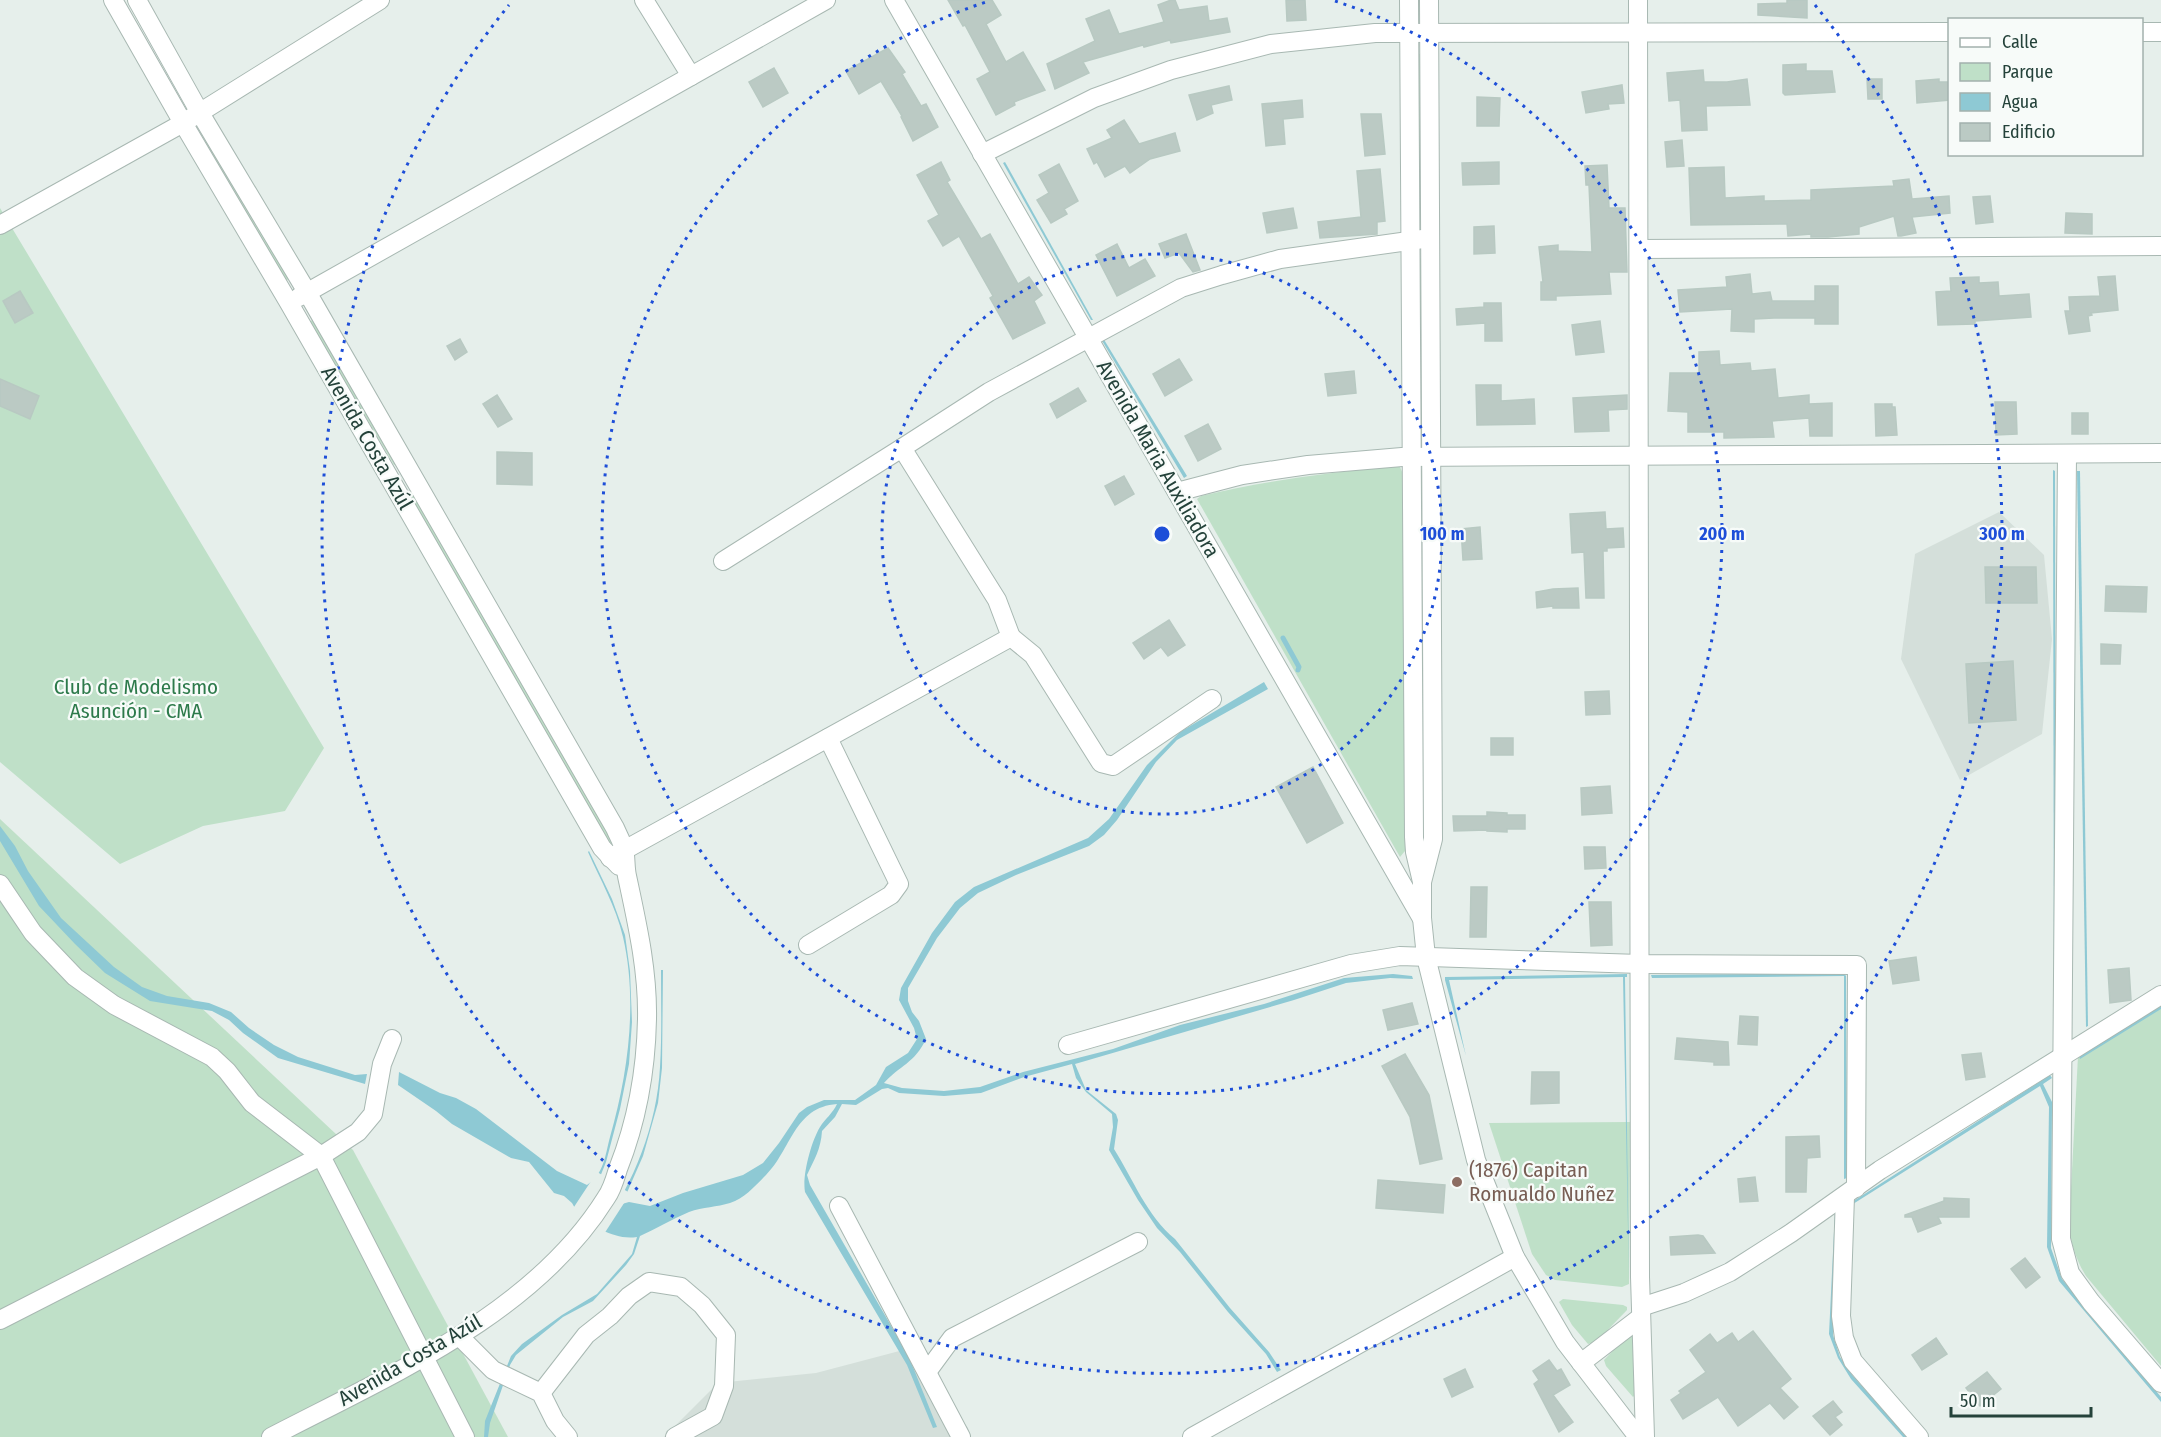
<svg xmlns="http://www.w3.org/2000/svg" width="2161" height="1437" font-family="'Fira Sans Condensed',sans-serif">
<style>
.built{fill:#d4dfda}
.green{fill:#bfe0c8}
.water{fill:#8ec9d4}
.pier{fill:#e6efeb}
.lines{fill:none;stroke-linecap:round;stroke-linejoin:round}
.stream{stroke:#8ec9d4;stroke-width:5}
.building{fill:#bbcac4;stroke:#b8c9c2;stroke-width:1.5}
.minor-casing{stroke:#a8b8b2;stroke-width:20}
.minor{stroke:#fff;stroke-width:18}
.ring{fill:none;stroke:#1d4ed8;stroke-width:3;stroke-dasharray:3 6}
.education-dot{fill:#8d6e63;stroke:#f7fbf9;stroke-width:2}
.labels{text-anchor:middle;stroke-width:4.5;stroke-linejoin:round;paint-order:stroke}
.street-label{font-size:21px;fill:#24423a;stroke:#f7fbf9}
.park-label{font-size:21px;fill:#2d7a4b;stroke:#f7fbf9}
.education-label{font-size:21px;fill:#785e54;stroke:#f7fbf9;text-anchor:start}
.centre{fill:#1d4ed8;stroke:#f7fbf9;stroke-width:3}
.ring-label{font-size:18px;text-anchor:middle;font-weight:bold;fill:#1d4ed8;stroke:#f7fbf9;stroke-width:4.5;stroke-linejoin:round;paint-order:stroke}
</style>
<rect width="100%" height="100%" fill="#e6efeb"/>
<g class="built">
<path d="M1999,512L2044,555L2052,639L2042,734L1960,780L1901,659L1915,554Z"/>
<path d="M907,1349L968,1428L970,1437H664L718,1383L816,1373Z"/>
</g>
<g class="green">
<path d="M1418,54H1421L1422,224L1419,223Z"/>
<path d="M206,139L289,279L287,280L284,279L205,142Z"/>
<path d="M0,208L324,748L285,811L203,826L120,864L0,762Z"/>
<path d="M1419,258L1423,259L1424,435H1420Z"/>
<path d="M313,319L396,464L394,465L310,322Z"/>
<path d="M1392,466L1400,467L1403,474L1405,851L1400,857L1197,499L1201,496C1264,481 1327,473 1392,466Z"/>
<path d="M1420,471H1424L1428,851L1423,853Z"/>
<path d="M412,493L610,832L616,848L612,847L604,836L411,498Z"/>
<path d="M0,819L353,1150L508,1437H0Z"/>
<path d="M2161,1004V1366L2086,1276C2076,1260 2072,1246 2069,1228L2078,1056Z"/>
<path d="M1630,1122L1629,1284L1622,1287L1555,1280L1546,1275L1532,1254L1489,1123Z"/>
<path d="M1563,1299L1623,1305L1627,1307V1310L1596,1342L1588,1344L1572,1325L1559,1302Z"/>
<path d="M1630,1333L1633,1336L1635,1395L1633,1397L1606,1366L1604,1360Z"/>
</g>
<g class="water">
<path d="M1005,162L1093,320H1091L1003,163Z"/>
<path d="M1103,338L1187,476L1184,478L1101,339Z"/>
<path d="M2053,470L2055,471L2056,1044H2054Z"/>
<path d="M2077,471H2080L2088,1026L2086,1027Z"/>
<path d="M1264,682L1268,689L1177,740L1156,762L1117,820L1104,835L1089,846L1016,875L978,893L960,908L937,938L908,988V1001L912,1012L919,1021L926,1039C915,1063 899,1066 884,1083L902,1088L944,1091L980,1087L1023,1072L1113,1049L1180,1025L1264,1004L1344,978L1393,974L1412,976L1413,979L1390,978L1346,983L1294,1000L1075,1064L1086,1090L1116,1114L1118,1120L1114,1149C1133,1179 1147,1216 1175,1239L1230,1308L1269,1352L1281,1370L1277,1372L1266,1354L1228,1312L1180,1252L1157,1228L1138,1200L1109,1150L1113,1127L1112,1114L1086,1092L1076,1078L1072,1064L1024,1077L981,1093L944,1096L899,1093L888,1088L882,1089L856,1105L842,1104L835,1117L822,1131C821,1149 814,1160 807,1175L810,1185L909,1357L937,1427L933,1428L907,1365L805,1192C802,1176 811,1142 820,1127C825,1119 833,1113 837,1104C794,1107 791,1150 766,1175C755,1186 745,1198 730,1203C717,1207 703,1207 689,1212C672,1219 656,1229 640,1236L634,1254L626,1265L593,1301L563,1317L516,1355L510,1365L490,1423L488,1437H484L485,1421L511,1356L522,1344L562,1315L597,1294L632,1254L637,1237C623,1239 614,1235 601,1230C634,1182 657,1125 660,1067C662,1035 661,1002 661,970H663L662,1068L658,1103L643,1156L622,1204L629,1202L650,1206L683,1193L743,1175L763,1163L779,1143L799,1113L807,1107L824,1100H855L876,1085L886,1067L908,1053L917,1039L914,1028L899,1000L901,988L932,933L955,902L974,887L1088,838L1109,819L1147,765L1180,732Z"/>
<path d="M0,826L15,846L28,871L61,918L114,967L142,987L167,996L209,1003L231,1012L249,1028L274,1045L298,1057L355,1075L367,1074L365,1084L278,1058L243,1033L229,1020L212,1011L150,1001L105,973L75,944L39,906L0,841Z"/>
<path d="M589,851L612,899L625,935L630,971L632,1022L629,1064L620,1109L606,1162L600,1177L576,1210L572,1203L564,1196L554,1193L529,1162L511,1158L452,1124L436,1111L398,1085L399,1072L440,1093L456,1098L476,1109L557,1171L587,1185C604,1174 605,1156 610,1137C628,1074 638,1002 623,937C616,907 600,879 588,852Z"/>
<path d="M1844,973L1846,976L1847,1178L1844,1179V976L1652,978L1651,975Z"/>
<path d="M1627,974V977H1625L1629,1280L1623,977L1449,980L1466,1056L1445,980V977Z"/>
<path d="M2161,1005V1009L2080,1059L2079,1056Z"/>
<path d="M2050,1075L2052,1078L2043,1084L2052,1102L2051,1248L2062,1279L2161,1397V1402L2059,1281L2047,1247L2049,1107L2040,1086L1853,1204L1852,1202Z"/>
<path d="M1835,1211H1838L1833,1335L1840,1357L1853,1376L1907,1437H1903L1851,1379L1838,1358L1829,1334Z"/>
</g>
<g class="pier">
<path d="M597,1172L604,1176L603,1179L594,1187L578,1212H574L572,1210Z"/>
<path d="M623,1189L630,1193L628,1197L604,1234L600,1233L599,1229Z"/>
</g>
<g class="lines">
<path class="stream" d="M1283,638L1299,667L1298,670"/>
</g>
<g class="building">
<path d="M948,0H992L1001,15L986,24L1006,62L1023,52L1045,90L1014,102L1015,105L996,115L977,79L990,72L965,25L963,26Z"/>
<path d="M1171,0H1175L1179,10L1207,6L1209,21L1227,18L1230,32L1171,43L1170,40L1144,47L1143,45L1083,62L1089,73L1055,89L1047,64L1095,41L1086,19L1109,10L1119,34L1164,22L1158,5Z"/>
<path d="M1286,0H1305L1306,20L1287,21Z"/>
<path d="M1787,0H1807V18L1758,15V4L1787,3Z"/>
<path d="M888,48L905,72L902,74L921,106L926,104L938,127L913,141L901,117L902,116L881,81L859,94L846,71Z"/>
<path d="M1806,64V71H1832L1835,92L1785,95L1783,93V65Z"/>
<path d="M774,68L788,93L763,107L749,82Z"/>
<path d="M1703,70L1704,82H1727L1747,79L1750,105L1706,106L1707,130L1682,131L1680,100L1669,101L1667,73Z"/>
<path d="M1867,79H1882V99H1868Z"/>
<path d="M1939,79V82H1950V100L1917,103L1916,81Z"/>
<path d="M1622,85L1624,103L1608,104L1609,109L1586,113L1582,92Z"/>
<path d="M1229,86L1232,100L1211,105L1213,113L1197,120L1189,95Z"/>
<path d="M1477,97L1500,98L1499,126H1477Z"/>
<path d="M1302,100L1303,117L1283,119L1285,144L1266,146L1262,104Z"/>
<path d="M1361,114H1381L1385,154L1365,156Z"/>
<path d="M1124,120L1139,144L1175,133L1180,151L1150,159L1130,173L1125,166L1105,177L1097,162L1094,164L1087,149L1112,138L1107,130Z"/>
<path d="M1682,140L1684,166L1667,167L1665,142Z"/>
<path d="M941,162L950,180L947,182L981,239L990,234L1018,284L1029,277L1042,295L1034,301L1045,323L1013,339L990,298L993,296L959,236L943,246L928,221L939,215L917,175Z"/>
<path d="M1499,162V184L1463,185L1462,163Z"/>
<path d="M1059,164L1078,201L1064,209L1067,214L1051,223L1037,200L1049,193L1039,175Z"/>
<path d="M1607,165L1609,208H1625L1627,272H1609L1611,294L1556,296V300H1541V282H1543L1539,247L1558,245V251L1592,252L1589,185H1586L1585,166Z"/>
<path d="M1724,167L1725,198L1764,196V201L1811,200V190L1894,186L1893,181L1909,179L1912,199L1949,196L1950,213L1912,217L1916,233L1901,236H1898L1894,216L1859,227V234L1828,237H1811V234L1788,236L1787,224L1691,225L1689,168Z"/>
<path d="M1380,169L1385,221L1377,222V234L1320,238L1318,222L1361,217L1357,171Z"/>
<path d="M1990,196L1993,222L1976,224L1973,197Z"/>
<path d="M1293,208L1297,228L1267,233L1263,213Z"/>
<path d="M2066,213L2092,214V234L2065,233Z"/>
<path d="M1494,226L1495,253L1474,254V227Z"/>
<path d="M1186,234L1200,270L1193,272L1179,253L1165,258L1159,244Z"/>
<path d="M1117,244L1129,268L1145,259L1155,276L1117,296L1096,255Z"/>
<path d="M1750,274L1752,294L1770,292L1772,301H1815V286H1838V324H1815V318H1774L1754,319V332L1731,331L1732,309L1680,312L1678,290L1727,287L1726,277Z"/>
<path d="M2115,276L2118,310L2091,313L2092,315L2088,316L2090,331L2069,334L2065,311H2070L2069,297L2100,296L2098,277Z"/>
<path d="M1979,277V283L1998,282L1999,296L2029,294L2031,317L1975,321V324L1938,325L1936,292L1951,291L1950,278Z"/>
<path d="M20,291L33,313L15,323L3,301Z"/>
<path d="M1484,303H1501L1502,341H1485V323L1457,325L1456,309L1484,307Z"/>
<path d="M1600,321L1604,352L1576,355L1572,325Z"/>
<path d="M460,339L467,352L455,360L447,346Z"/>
<path d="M1719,351L1720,365L1750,363L1751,371L1775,369L1778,398L1809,395V404L1832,403V436H1810L1809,418L1772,421L1774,437L1724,438V432H1688V412L1668,411L1670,373H1699V352Z"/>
<path d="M1179,359L1192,380L1165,396L1153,374Z"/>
<path d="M1354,371L1356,393L1328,396L1325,374Z"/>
<path d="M0,379L39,396L30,419L0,406Z"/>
<path d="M1476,385H1501V401L1534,399L1535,424L1477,425Z"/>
<path d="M1078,388L1086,401L1057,418L1050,404Z"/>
<path d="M497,395L512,419L498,427L483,404Z"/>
<path d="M1627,395V409L1608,410L1609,431L1575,432L1573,398Z"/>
<path d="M1995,402H2016L2017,434L1996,435Z"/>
<path d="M1875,404H1892V407H1895L1897,435L1876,436Z"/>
<rect x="2072" y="413" width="16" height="21"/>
<path d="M1208,424L1221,449L1198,461L1185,436Z"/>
<path d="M497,452L532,453V485L497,484Z"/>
<path d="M1124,476L1134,494L1115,505L1105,486Z"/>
<path d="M1605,512L1606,529L1623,528L1624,547L1607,548V551H1603L1604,598H1586L1584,552L1572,553L1570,514Z"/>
<path d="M1480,527L1482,559L1463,560L1461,529Z"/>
<path d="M1985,567H2036L2037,603H1986Z"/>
<path d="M2106,586L2147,587L2146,612L2105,611Z"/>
<path d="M1578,588L1579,608H1553V606L1537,608L1536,592L1553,589Z"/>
<path d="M1169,620L1185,645L1168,656L1161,647L1144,659L1133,643Z"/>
<path d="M2101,644L2121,645L2120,664H2101Z"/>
<path d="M2013,661L2016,720L1969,723L1966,664Z"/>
<path d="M1609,691L1610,714L1586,715L1585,692Z"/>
<rect x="1491" y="738" width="22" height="17"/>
<path d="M1313,767L1343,823L1307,843L1276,787Z"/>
<path d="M1610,786L1612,813L1582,815L1581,788Z"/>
<path d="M1487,812L1507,813V815H1525V829H1507V832L1487,831V830L1454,831L1453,816H1487Z"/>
<path d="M1584,847H1605L1606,868L1585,869Z"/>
<path d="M1471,887H1487L1486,937H1470Z"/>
<path d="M1589,902H1611L1612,945L1591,946Z"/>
<path d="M1916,957L1919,980L1893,984L1889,961Z"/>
<path d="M2129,968L2131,1000L2110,1003L2108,970Z"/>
<path d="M1412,1003L1418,1024L1388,1030L1383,1010Z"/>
<path d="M1740,1016L1758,1017L1757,1045L1738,1044Z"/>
<path d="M1677,1038L1728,1042L1729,1065H1714V1062L1675,1059Z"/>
<path d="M1981,1053L1985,1077L1966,1080L1962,1055Z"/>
<path d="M1405,1054L1429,1095L1442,1159L1420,1164L1410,1117L1382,1066Z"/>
<path d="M1532,1072H1559V1103L1531,1104Z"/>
<path d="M1819,1136L1820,1157L1807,1158L1806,1192H1786V1137Z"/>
<path d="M1755,1177L1758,1201L1740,1202L1738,1179Z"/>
<path d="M1378,1180L1445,1185L1443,1213L1376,1208Z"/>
<path d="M1944,1198L1969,1199V1217H1938L1941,1223L1918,1232L1912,1217H1905V1215L1944,1201Z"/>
<path d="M1698,1235L1703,1236L1715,1253L1671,1255L1670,1237Z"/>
<path d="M2025,1258L2040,1277L2026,1288L2011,1269Z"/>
<path d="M1753,1331L1791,1379L1780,1388L1798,1407L1784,1419L1770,1403L1738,1426L1718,1397L1683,1419L1671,1400L1681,1393L1679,1391L1706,1372L1690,1350L1710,1334L1717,1343L1732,1333L1738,1342Z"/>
<path d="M1936,1338L1947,1354L1922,1370L1912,1355Z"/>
<path d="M1549,1360L1557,1371L1561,1369L1570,1385L1553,1395L1573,1422L1559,1432L1534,1384L1539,1380L1533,1371Z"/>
<path d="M1465,1369L1473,1387L1452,1397L1444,1379Z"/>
<path d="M1987,1372L2001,1389L1980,1406L1966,1388Z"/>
<path d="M1833,1401L1842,1412L1835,1417L1842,1425L1830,1435L1813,1416Z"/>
</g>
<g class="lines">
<defs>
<g id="minor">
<path d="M113,0L183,123L289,303L602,848L619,866"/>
<path d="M137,0L200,113L307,292L615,828C618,835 622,842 624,849C626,857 625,867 627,876C637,923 648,970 647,1019C646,1071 637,1121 618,1169C615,1179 612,1190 606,1198C533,1315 388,1376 271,1437"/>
<path d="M644,0L691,76"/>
<path d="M894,0L1421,917"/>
<path d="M1409,0L1414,837L1415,852L1422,882V918L1426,957L1476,1160L1515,1257L1565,1342L1638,1437"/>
<path d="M1638,0L1640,1277L1645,1437"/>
<path d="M2142,32H2161"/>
<path d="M982,154L1094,98L1171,70L1271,44L1375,33L1950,32"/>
<path d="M0,225L183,123L380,0"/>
<path d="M1639,249L2161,246"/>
<path d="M299,297L826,0"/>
<path d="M2067,454L2061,1239L2070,1273L2091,1302L2161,1383"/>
<path d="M1177,492L1242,475L1308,465L1402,457L2161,453"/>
<path d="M723,561L902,448"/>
<path d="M1011,637L1033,655L1101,763L1113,766L1212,699"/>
<path d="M610,858L1011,637L997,600L902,448L989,392L1181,288L1222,275L1280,259L1430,238"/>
<path d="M1422,882L1433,839L1429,0"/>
<path d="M0,884L33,933L75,977L114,1005L212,1057L227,1071L252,1103L321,1156L465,1437"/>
<path d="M808,945L891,895L899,884L828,738"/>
<path d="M1068,1045L1351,964L1400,956L1640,964L1857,965L1856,1188"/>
<path d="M1845,1196L1841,1316L1844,1338L1853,1361L1919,1437"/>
<path d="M839,1206L961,1437"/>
<path d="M1641,1307L1684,1293L1730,1272L1791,1233L1880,1170L2161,995"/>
<path d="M0,1320L321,1156L358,1132L373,1114L382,1064L392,1039"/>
<path d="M459,1336L493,1370L541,1393L555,1421L568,1437"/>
<path d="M1581,1363L1641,1317"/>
<path d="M927,1372L952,1338L1138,1242"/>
<path d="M541,1393L586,1335L610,1316L629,1296L649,1282L681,1287L702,1305L726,1335L724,1386L713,1416L675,1437"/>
<path d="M1192,1437L1515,1257"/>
</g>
</defs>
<use href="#minor" class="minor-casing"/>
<use href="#minor" class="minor"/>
</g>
<g class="ring">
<circle cx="1162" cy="534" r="280"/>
<path d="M1335 1A560 560 0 1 1 989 1"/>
<path d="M1815 5A840 840 0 1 1 509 5"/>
</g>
<circle class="education-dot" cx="1457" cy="1182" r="6"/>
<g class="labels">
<g class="street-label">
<text transform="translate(367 438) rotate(60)" y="7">Avenida Costa Azúl</text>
<text transform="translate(1158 459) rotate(60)" y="7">Avenida Maria Auxiliadora</text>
<text transform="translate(410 1360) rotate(-30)" y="7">Avenida Costa Azúl</text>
</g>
<g class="park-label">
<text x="136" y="694">Club de Modelismo<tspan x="136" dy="24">Asunción - CMA</tspan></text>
</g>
<g class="education-label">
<text x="1469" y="1177">(1876) Capitan<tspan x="1469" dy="24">Romualdo Nuñez</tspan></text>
</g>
</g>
<circle cx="1162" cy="534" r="9" class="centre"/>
<g class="ring-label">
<text x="1442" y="540">100 m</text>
<text x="1722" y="540">200 m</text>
<text x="2002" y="540">300 m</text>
</g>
<rect x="1948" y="18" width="195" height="138" fill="#f7fbf9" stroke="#a3b1ad" stroke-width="1.5"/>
<rect x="1960" y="38" width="30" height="9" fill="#ffffff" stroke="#a3b1ad" stroke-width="1.5"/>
<text x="2002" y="48" font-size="18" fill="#24423a">Calle</text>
<rect x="1960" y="63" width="30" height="18" fill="#bfe0c8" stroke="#a3b1ad" stroke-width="1.5"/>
<text x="2002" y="78" font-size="18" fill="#24423a">Parque</text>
<rect x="1960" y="93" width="30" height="18" fill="#8ec9d4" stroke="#a3b1ad" stroke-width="1.5"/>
<text x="2002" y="108" font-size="18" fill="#24423a">Agua</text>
<rect x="1960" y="123" width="30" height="18" fill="#bbcac4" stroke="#a3b1ad" stroke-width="1.5"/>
<text x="2002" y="138" font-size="18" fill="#24423a">Edificio</text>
<path d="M1951 1407v9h140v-9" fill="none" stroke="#24423a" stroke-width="3"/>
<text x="1960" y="1407" font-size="18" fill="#24423a" stroke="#f7fbf9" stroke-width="4.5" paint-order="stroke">50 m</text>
</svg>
